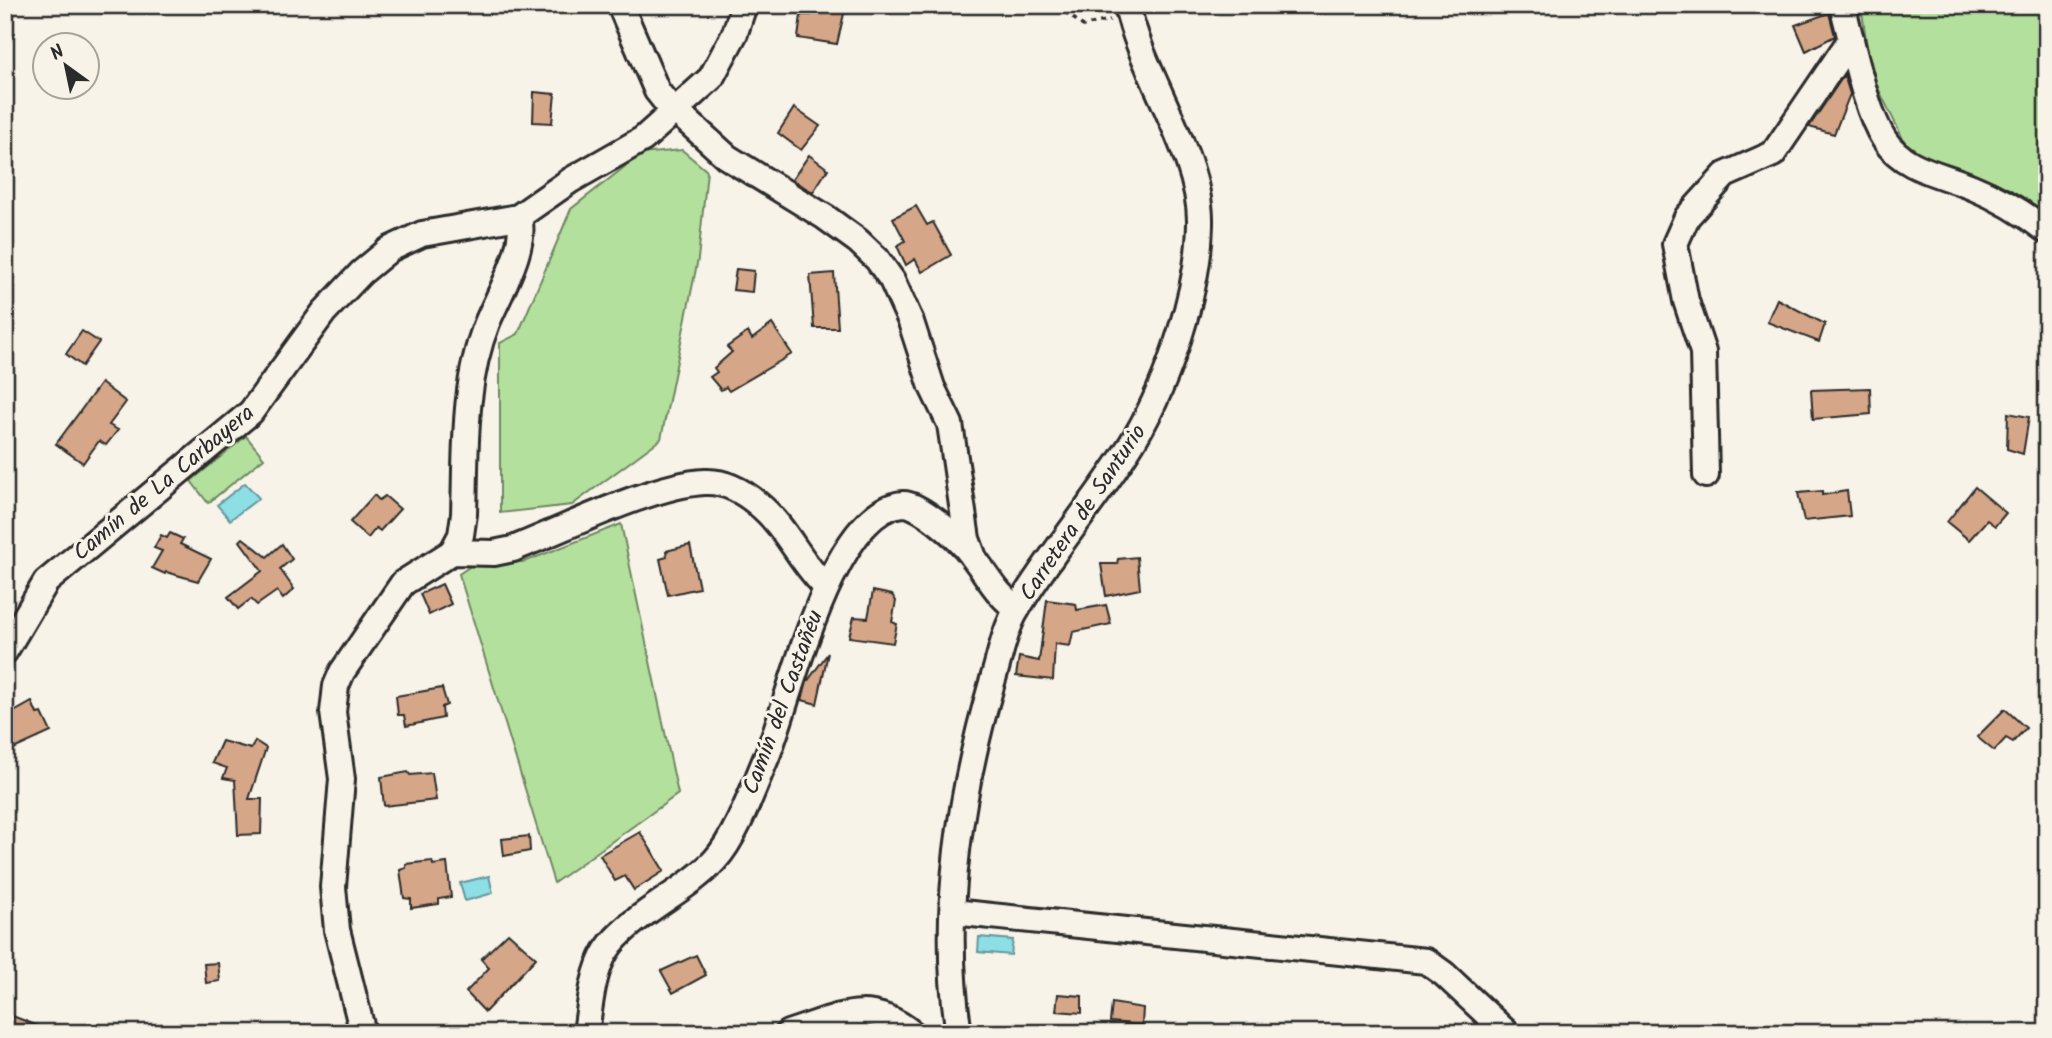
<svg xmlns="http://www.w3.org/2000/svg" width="2052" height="1038" font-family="Kalam,sans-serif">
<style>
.green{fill:#b4e09d;stroke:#708664;stroke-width:2}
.water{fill:#8ddee5;stroke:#66969b;stroke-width:2}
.building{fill:#d5a687;stroke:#2b2b2b;stroke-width:2}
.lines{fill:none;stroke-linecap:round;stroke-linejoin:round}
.minor-casing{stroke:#2b2b2b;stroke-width:30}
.path{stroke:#2b2b2b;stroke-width:3.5;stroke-dasharray:5 5;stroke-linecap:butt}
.minor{stroke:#f7f3e8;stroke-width:24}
.labels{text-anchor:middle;stroke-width:6;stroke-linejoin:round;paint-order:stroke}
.street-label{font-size:23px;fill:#2b2b2b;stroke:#f7f3e8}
</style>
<rect width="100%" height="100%" fill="#f7f3e8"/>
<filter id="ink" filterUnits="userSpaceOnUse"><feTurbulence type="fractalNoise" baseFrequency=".0143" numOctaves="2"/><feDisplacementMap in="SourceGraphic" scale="14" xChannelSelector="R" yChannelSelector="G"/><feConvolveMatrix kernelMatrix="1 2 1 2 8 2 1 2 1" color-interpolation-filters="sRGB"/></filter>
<g filter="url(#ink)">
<g class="green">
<path d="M1861,5H2047V231L1909,151L1871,74Z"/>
<path d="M682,150L707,171L698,259L661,439L572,505L500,513V343L518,334L571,209L641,154Z"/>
<path d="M246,436L264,458L208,503L191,481Z"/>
<path d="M621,524L678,794L554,883L459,574L475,563L524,562Z"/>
</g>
<g class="water">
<path d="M245,483L259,498L230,520L217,505Z"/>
<path d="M489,876L493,893L465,901L460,883Z"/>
<path d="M979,937L1013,940L1011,955L978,952Z"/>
</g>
<g class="building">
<path d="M813,5H846L837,44L798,38L801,15H811Z"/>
<path d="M1829,13L1835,36L1806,51L1795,25Z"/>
<path d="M1844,75L1850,94L1834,134L1809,127Z"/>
<path d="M534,92L555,94L552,123L533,122Z"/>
<path d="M794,108L820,126L801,150L778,133Z"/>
<path d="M809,155L828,169L813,192L792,180Z"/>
<path d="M916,206L927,225L933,222L951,255L922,272L915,259L906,265L897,246L905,241L893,218Z"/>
<path d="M736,269L754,271L752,292L733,290Z"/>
<path d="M834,273L838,328H814L810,275Z"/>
<path d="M1777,299L1825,324L1819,342L1767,322Z"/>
<path d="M772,324L792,354L729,391L726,387L721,390L710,377L717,372L714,368L732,352L727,347L748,332L752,339Z"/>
<path d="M82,331L99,342L82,366L66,354Z"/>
<path d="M101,383L126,402L109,425L118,430L106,445L99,441L83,463L56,444Z"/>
<path d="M1870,388L1871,414L1813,419L1811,390Z"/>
<path d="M2008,413L2029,417L2023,454L2007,449Z"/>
<path d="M1975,487L2006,513L1995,526L1987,520L1969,540L1947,522Z"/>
<path d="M1822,491V495L1847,491L1850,516L1804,521L1798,493Z"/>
<path d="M374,495L379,500L385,496L400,509L380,531L376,528L368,538L350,522Z"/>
<path d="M170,533L183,539L180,544L211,559L198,581L166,572L165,574L152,568L162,551L154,548L161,535L167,538Z"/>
<path d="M243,538L267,557L282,544L292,559L280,569L294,589L283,599L277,591L257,605L251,599L238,609L228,597L262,571L240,541Z"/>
<path d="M690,545L699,588L668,595L660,559L667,557L666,551Z"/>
<path d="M1137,557L1140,589L1106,596L1101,564H1117L1118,559Z"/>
<path d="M442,584L451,604L429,615L420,594Z"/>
<path d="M873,591L892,595L896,601L892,622L897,624L893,643L849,637L854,617L868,618Z"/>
<path d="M1047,600L1076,604L1077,610L1106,605L1111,624L1073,632L1070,646L1055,644L1053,680L1016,676L1019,657L1039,661Z"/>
<path d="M828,653L817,704L802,700L807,682Z"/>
<path d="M442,688L447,705L442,707L443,718L406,726L404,715H398L396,696Z"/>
<path d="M32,702L37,714L42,713L51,732L5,753V717Z"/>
<path d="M2005,709L2026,728L2013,742L2006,738L1994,751L1977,737Z"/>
<path d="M222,741L251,749L255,741L266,748L249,799H262L261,834L238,835L235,780L223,778L227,768L212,763Z"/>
<path d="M408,772L410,775L432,773L436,800L384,806L381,777Z"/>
<path d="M640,832L664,871L634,890L625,876L615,881L600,855Z"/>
<path d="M529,836L530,851L504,856L502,839Z"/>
<path d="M432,861L433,865L447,863L451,897L439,899V904L411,908V899L404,898L400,870L406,868V864Z"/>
<path d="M508,933L536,958L485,1012L466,992L489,968L481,959Z"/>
<path d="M696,955L706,975L673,993L661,971Z"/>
<path d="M218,963L220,981L206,983L204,964Z"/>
<path d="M1058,994L1082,996V1013L1056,1011Z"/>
<path d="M1112,1003L1143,1008L1142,1025L1110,1022Z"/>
<path d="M5,1013L53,1032V1033H5Z"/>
</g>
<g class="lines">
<defs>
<g id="minor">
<path d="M620,5L657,91L665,101L727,157L825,217L858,241L877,259L892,280L911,322L932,387L950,424L967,539L973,555"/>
<path d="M1842,5C1853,43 1864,108 1884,139C1904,170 1942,174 1972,187C1999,198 2024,213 2047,231"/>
<path d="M1706,475L1703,352L1686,301L1675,244L1687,217L1725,175L1773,154L1851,39"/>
<path d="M452,552L461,535L464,514C466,450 463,383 487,323C497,298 530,242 518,217"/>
<path d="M5,651L46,582L251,412L324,312L361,273L390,249L422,234L518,217L571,180L643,139L711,78L735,33L744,5"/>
<path d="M953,912L1426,961L1444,974L1507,1033"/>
<path d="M363,1033L337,930L333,887L342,779L333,712L336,686L342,672L403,583L452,552L494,553L513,549C564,529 654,484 705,482C725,481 744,492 758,504C786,526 800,563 826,587"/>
<path d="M586,1033C590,1007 592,974 606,951C628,916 686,892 715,860C737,836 754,786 767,756C790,700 831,510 903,504C920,503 963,542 973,557C988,576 997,595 1017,609"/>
<path d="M788,1033C837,1018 867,997 912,1033"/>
<path d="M959,1033C940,916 960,792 993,679C1000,657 1004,631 1016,611C1051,551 1099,498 1135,438C1169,381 1199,290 1200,224C1202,157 1141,73 1127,5"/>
</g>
</defs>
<use href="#minor" class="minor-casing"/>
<path class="path" d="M1057,5L1083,26L1110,20"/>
<use href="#minor" class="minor"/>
</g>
</g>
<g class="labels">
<g class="street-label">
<text transform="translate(163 482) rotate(-40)" y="8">Camín de La Carbayera</text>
<text transform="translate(1082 512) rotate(-56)" y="8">Carretera de Santurio</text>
<text transform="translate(782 702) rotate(-70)" y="8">Camín del Castañéu</text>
</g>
</g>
<rect width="2052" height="1038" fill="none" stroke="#f7f3e8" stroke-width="28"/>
<rect x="14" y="14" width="2024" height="1010" fill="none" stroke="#2b2b2b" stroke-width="2.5" filter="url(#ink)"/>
<g transform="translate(66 66) rotate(327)"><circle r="33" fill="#f7f3e8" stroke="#a5a39c" stroke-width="2"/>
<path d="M0-5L12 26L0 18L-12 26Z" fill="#2b2b2b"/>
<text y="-10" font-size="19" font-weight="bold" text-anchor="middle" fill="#2b2b2b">N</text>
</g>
</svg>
